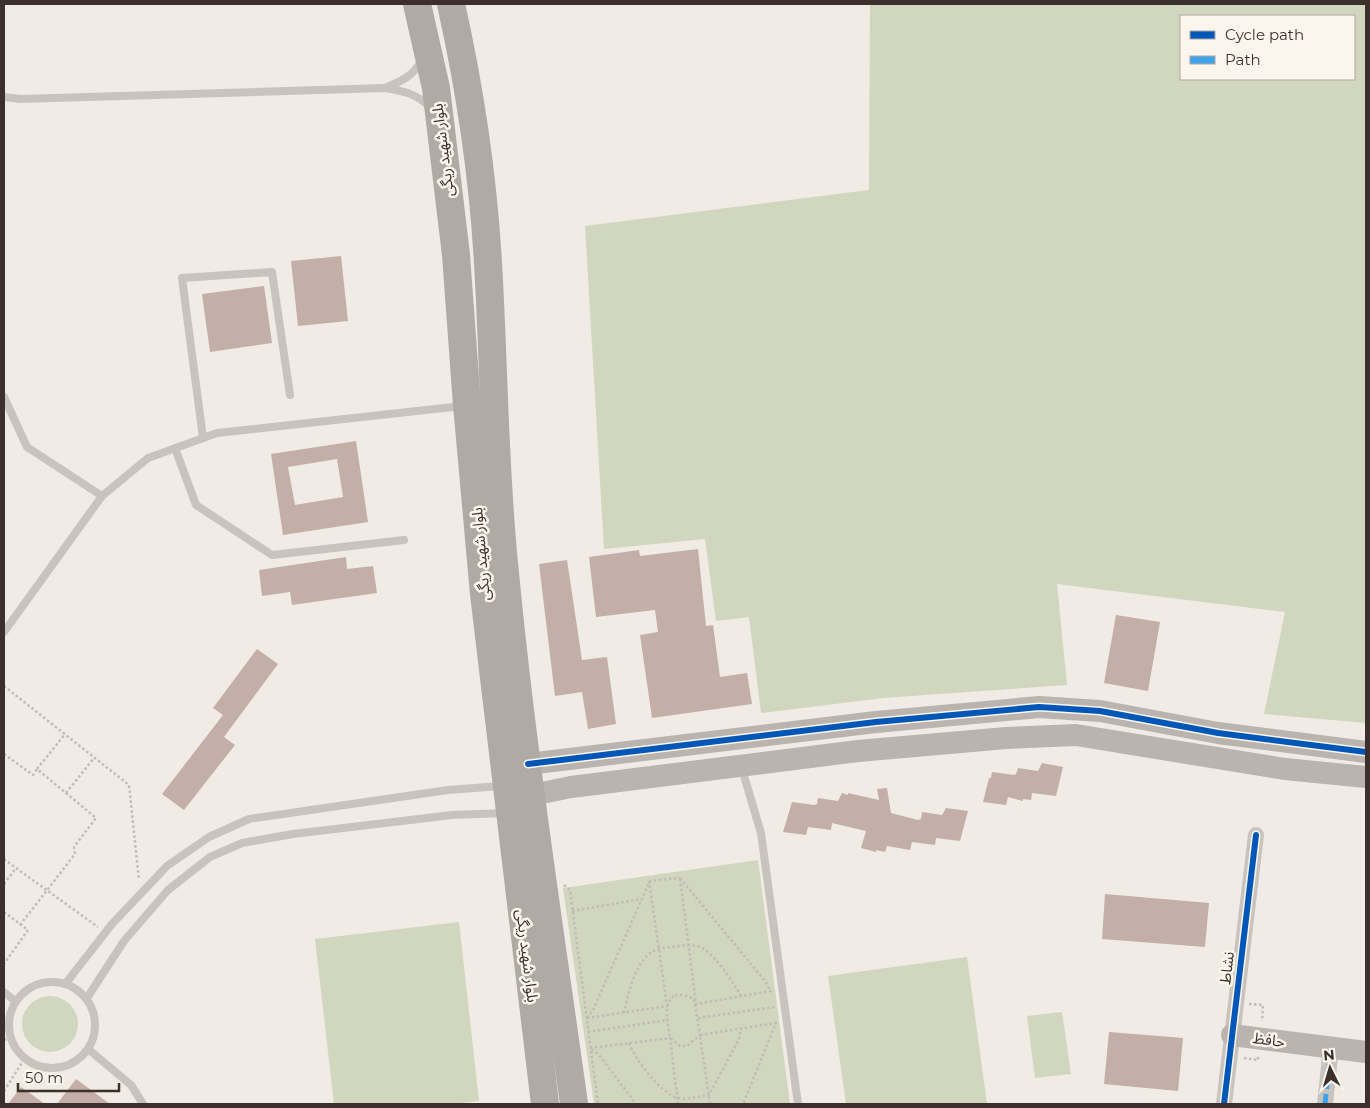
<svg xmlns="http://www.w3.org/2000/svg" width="1370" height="1108" font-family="Montserrat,'Noto Sans Arabic',sans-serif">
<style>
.green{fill:#d1d6bf;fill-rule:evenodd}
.building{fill:#c3afa7;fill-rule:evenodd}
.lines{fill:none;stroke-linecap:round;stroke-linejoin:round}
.path{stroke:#c2bbb6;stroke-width:2.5;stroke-dasharray:2.5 2.5;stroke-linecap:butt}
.lane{stroke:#c9c3be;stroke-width:8}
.street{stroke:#c9c3be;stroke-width:16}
.secondary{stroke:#bab3ae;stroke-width:22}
.highway{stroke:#afaaa4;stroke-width:28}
.quiet{stroke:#3fa3eb;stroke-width:5;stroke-dasharray:10 5;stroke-linecap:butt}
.cycleway-casing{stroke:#fbf5ee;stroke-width:9}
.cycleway{stroke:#0057b8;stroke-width:6}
.labels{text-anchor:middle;stroke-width:5;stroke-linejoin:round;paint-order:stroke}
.street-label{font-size:15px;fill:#3b302b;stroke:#fbf5ee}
</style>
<rect width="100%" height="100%" fill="#f0ebe5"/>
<g class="green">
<path d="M870,4H1366V723L1264,714L1285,612L1057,584L1067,685L883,698L761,713L749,617L716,621L705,539L604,549L585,226L869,190ZM1181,16H1354V79H1181Z"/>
<path d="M758,860L790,1104H594L563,888Z"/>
<path d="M459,922L479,1101L454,1104H334L315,939Z"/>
<path d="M967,957L987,1104H846L828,976Z"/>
<circle cx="50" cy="1024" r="28"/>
<path d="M1062,1012L1071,1074L1035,1078L1027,1016Z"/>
</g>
<g class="building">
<path d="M341,256L348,321L298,326L291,261Z"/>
<path d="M264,286L272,343L210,352L202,294Z"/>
<path d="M356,441L368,522L283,535L271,454ZM337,459L343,497L295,505L288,467Z"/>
<path d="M698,549L706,626L713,625L720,677L747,673L752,704L652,718L640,635L658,632L655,610L596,617L589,557L639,550L640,556Z"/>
<path d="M346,557L347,569L373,566L377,593L292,605L290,592L262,596L259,570Z"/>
<path d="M567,560L582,660L607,657L616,724L588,729L582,692L555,696L539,564Z"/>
<path d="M1116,615L1160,622L1148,691L1104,683Z"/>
<path d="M257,649L278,664L224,737L235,745L184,810L162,794L223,715L213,708Z"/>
<path d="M1042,763L1063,767L1056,796L1032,793L1031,800L1023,799V801L1008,797L1006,805L983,802L989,778H991L992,772L1014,775L1016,774L1018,768L1038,771Z"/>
<path d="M887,788L891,813L918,820L921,819L922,812L942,815L946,808L968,811L960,841L936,838L935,845L912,842L910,850L887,846L885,852L876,850V852L861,848L866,831L832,823L831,830L808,827L806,835L783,832L792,802L814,805L817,804L818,798L838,801L842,793L848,795V793L879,800L877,789Z"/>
<path d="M1105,894L1209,903L1205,947L1102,939Z"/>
<path d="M1109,1032L1183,1038L1178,1091L1104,1084Z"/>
<path d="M76,1079L110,1104H57Z"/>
<path d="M21,1087L45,1104H8Z"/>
</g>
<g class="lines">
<g class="path">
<path d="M4,686L129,785L139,880"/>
<path d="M4,754L33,775L37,769"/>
<path d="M66,793L94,758"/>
<path d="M4,859L16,868"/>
<path d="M680,878L765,981L771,991L696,1004Z"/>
<path d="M649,881L680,878"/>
<path d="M4,884L16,868L98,927"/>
<path d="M564,885L570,890L598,1104"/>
<path d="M572,911L642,899"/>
<path d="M4,912L28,930L4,964"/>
<path d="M20,925L75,854L74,847L96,818L37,769L65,734"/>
<path d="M675,995H684L694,999L700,1035L687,1046H680L670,1038C668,1023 662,1004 675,995Z"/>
<path d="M1249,1004L1263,1005L1262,1021"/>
<path d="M624,1013C628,995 633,970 647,956C653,949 662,948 671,947C681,946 693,943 702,948C716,956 734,983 741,996"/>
<path d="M587,1018L667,1006L649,881"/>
<path d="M587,1018L593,1010L649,883"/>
<path d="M698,1018L774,1007"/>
<path d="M588,1032L668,1020"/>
<path d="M4,1040L11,1038"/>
<path d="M629,1043C634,1058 662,1095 678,1098C687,1100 700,1096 709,1095L739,1039L741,1028"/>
<path d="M590,1048L670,1038L678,1104"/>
<path d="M592,1049L599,1055L636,1104"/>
<path d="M1244,1058L1258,1060V1056"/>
<path d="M4,1091L25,1058"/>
<path d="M710,1104L700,1035L776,1023L743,1104"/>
</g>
<g class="lane">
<path d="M385,88C402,81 413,76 422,60"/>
<path d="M4,97L20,99L385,88C404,91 418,94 430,108"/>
<path d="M4,397L27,447L102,496"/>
<path d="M203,438L182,278L272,272L290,395"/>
<path d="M175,448L196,505L272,555L404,540"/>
<path d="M4,632L102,496L148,458L217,433L462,406"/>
<path d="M742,769L761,833L798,1104"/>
<circle cx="52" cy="1025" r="43"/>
<path d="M66,983L112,924L167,866L209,837L249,819L448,790L501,786"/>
<path d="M4,992L15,1001"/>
<path d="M87,998L124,941L168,890L210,857L242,843L293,834L452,815L506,813"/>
<path d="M88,1049L131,1085L143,1104"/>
</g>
<g class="street">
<path d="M1224,1104L1256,835"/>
<path d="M1325,1104L1331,1048"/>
</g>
<g class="secondary">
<path d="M528,764L876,722L1039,707L1100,711L1218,733L1366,752"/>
<path d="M532,795L571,787L858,751L1006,738L1076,735L1285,769L1366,777"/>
<path d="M1232,1035L1366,1052"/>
</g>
<g class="highway">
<path d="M417,4L436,88L456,255L467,405L484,594L545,1104"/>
<path d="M451,4C470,89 483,176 488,263C494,363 494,463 504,563C521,744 549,924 574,1104"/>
</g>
<path class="quiet" d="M1325,1104L1331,1048"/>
<defs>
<g id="cycleway">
<path d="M528,764L876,722L1039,707L1100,711L1218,733L1366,752"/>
<path d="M1224,1104L1256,835"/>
</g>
</defs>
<use href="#cycleway" class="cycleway-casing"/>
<use href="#cycleway" class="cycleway"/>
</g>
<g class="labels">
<g class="street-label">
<text transform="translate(443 150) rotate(-97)" y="5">بلوار شهید ریگی</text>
<text transform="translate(481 554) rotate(-95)" y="5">بلوار شهید ریگی</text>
<text transform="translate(527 956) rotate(83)" y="5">بلوار شهید ریگی</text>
<text transform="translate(1227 968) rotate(-83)" y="5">نشاط</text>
<text transform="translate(1269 1040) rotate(8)" y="5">حافظ</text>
</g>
</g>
<rect width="1370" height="1108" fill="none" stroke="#3b302b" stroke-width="10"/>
<rect x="1180" y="15" width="175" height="65" fill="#fbf5ee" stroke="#aea6a0"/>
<rect x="1190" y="31" width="25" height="8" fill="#0057b8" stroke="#aea6a0"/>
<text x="1225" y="40" font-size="15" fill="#3b302b">Cycle path</text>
<rect x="1190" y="56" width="25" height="8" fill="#3fa3eb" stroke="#aea6a0"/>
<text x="1225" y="65" font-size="15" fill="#3b302b">Path</text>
<g transform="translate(1330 1068) rotate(355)" stroke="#fbf5ee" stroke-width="4" paint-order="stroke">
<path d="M0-4L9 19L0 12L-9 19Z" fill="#3b302b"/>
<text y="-8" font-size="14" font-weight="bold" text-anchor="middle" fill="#3b302b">N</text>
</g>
<path d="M18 1083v8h101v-8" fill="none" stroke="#3b302b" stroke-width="2.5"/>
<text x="25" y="1083" font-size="15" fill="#3b302b" stroke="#fbf5ee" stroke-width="4" paint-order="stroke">50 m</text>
</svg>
